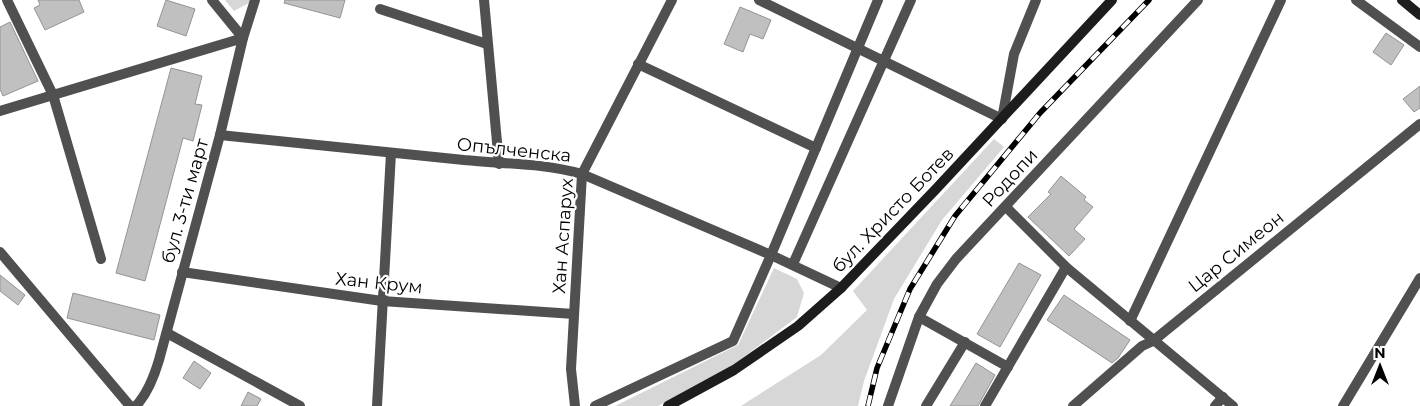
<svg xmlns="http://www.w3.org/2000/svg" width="1420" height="406" font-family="Montserrat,sans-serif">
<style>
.green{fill:#d7d7d7}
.building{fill:#c0c0c0;stroke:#949494}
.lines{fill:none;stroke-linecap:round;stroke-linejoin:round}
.street{stroke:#505050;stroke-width:10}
.secondary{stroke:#1d1d1d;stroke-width:10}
.rail-casing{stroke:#000;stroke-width:5.5}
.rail{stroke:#fff;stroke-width:4;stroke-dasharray:11;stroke-linecap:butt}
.labels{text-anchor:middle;stroke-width:4.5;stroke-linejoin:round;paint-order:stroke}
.street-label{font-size:18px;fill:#000;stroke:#fff}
</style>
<rect width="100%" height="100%" fill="#fff"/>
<g class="green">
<path d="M225,0H250L249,3L234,11Z"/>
<path d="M994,139L1004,147L942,220L894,299L864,381L858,406H741L821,355L867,310L853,291Z"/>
<path d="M774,268L797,279L804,293L797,317L733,365L658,406H615L738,345Z"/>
</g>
<g class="building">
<path d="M38,0H79L84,12L45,30L34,8L40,5Z"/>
<path d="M166,0L195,9L186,36L157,26Z"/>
<path d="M285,0H345L340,18L284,3Z"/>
<path d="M740,7L771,20L763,39L750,34L743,52L724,44Z"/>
<path d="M10,22L38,81L3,96L0,89V27Z"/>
<path d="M1386,33L1404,45L1391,65L1373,52Z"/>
<path d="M171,68L202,76L195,104L202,105L193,141L183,138L145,281L116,273Z"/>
<path d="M1420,86V108L1414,112L1403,99Z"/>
<path d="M1061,176L1086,197L1084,200L1093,207L1074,229L1085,239L1069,256L1028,217L1051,194L1048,192Z"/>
<path d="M1019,263L1041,275L1000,347L977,334Z"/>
<path d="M0,275L25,295L18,305L0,291Z"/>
<path d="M73,293L160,315L154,340L67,318Z"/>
<path d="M1064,295L1130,340L1118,358L1112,363L1047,320Z"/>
<path d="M194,361L211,373L200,389L183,378Z"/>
<path d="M976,363L995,375L978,406H950Z"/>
<path d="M248,392L261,399L257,406H241Z"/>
</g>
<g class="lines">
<g class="street">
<path d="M7,0L53,95L101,259"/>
<path d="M484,0L499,164"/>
<path d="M759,0L1002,119L1014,54L1036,0"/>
<path d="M1356,0L1420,47"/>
<path d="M380,9L487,44"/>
<path d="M638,64L816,148"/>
<path d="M0,111L243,38L212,0"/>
<path d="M220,135C302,144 383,152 464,160C503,164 544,163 582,174L771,255L841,288"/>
<path d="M1006,207L1066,267L1233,406"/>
<path d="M0,252L130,406"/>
<path d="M793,264L911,0"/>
<path d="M182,272L382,301L574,314"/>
<path d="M919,317L1008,367"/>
<path d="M1130,321L1281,0"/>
<path d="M167,333L300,406"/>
<path d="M136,406C148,393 154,377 159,360L220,135L243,38L255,0"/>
<path d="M377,406L391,153"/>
<path d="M575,406L571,369L582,174L672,0"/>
<path d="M595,406L733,341L771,255L878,0"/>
<path d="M888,406L919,317L937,284L956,259L1198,0"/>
<path d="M926,406L965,342"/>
<path d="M985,406L1066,267"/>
<path d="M1073,406L1142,346L1153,341L1420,124"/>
<path d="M1215,406L1223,397"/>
<path d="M1343,406L1420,278"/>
</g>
<g class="secondary">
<path d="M1402,0L1420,15"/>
<path d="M668,406L734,370L798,326L841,288L936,189L1112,0"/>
</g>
<defs>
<path id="rail" d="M868,406L877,368L910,289L955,216L1040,113L1149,0"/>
</defs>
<use href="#rail" class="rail-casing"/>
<use href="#rail" class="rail"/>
</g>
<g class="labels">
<g class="street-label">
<text transform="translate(514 150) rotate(6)" y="6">Опълченска</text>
<text transform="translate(1010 178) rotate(-47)" y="6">Родопи</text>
<text transform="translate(185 201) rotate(-74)" y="6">бул. 3-ти март</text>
<text transform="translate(893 210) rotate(-46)" y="6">бул. Христо Ботев</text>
<text transform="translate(563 236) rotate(-86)" y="6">Хан Аспарух</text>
<text transform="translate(1236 252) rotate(-39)" y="6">Цар Симеон</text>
<text transform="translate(379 283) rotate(6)" y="6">Хан Крум</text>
</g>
</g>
<g transform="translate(1380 366)" stroke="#ffffff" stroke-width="4" paint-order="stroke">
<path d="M0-4L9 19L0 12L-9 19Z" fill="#000000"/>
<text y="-8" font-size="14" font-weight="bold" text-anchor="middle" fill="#000000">N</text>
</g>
</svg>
